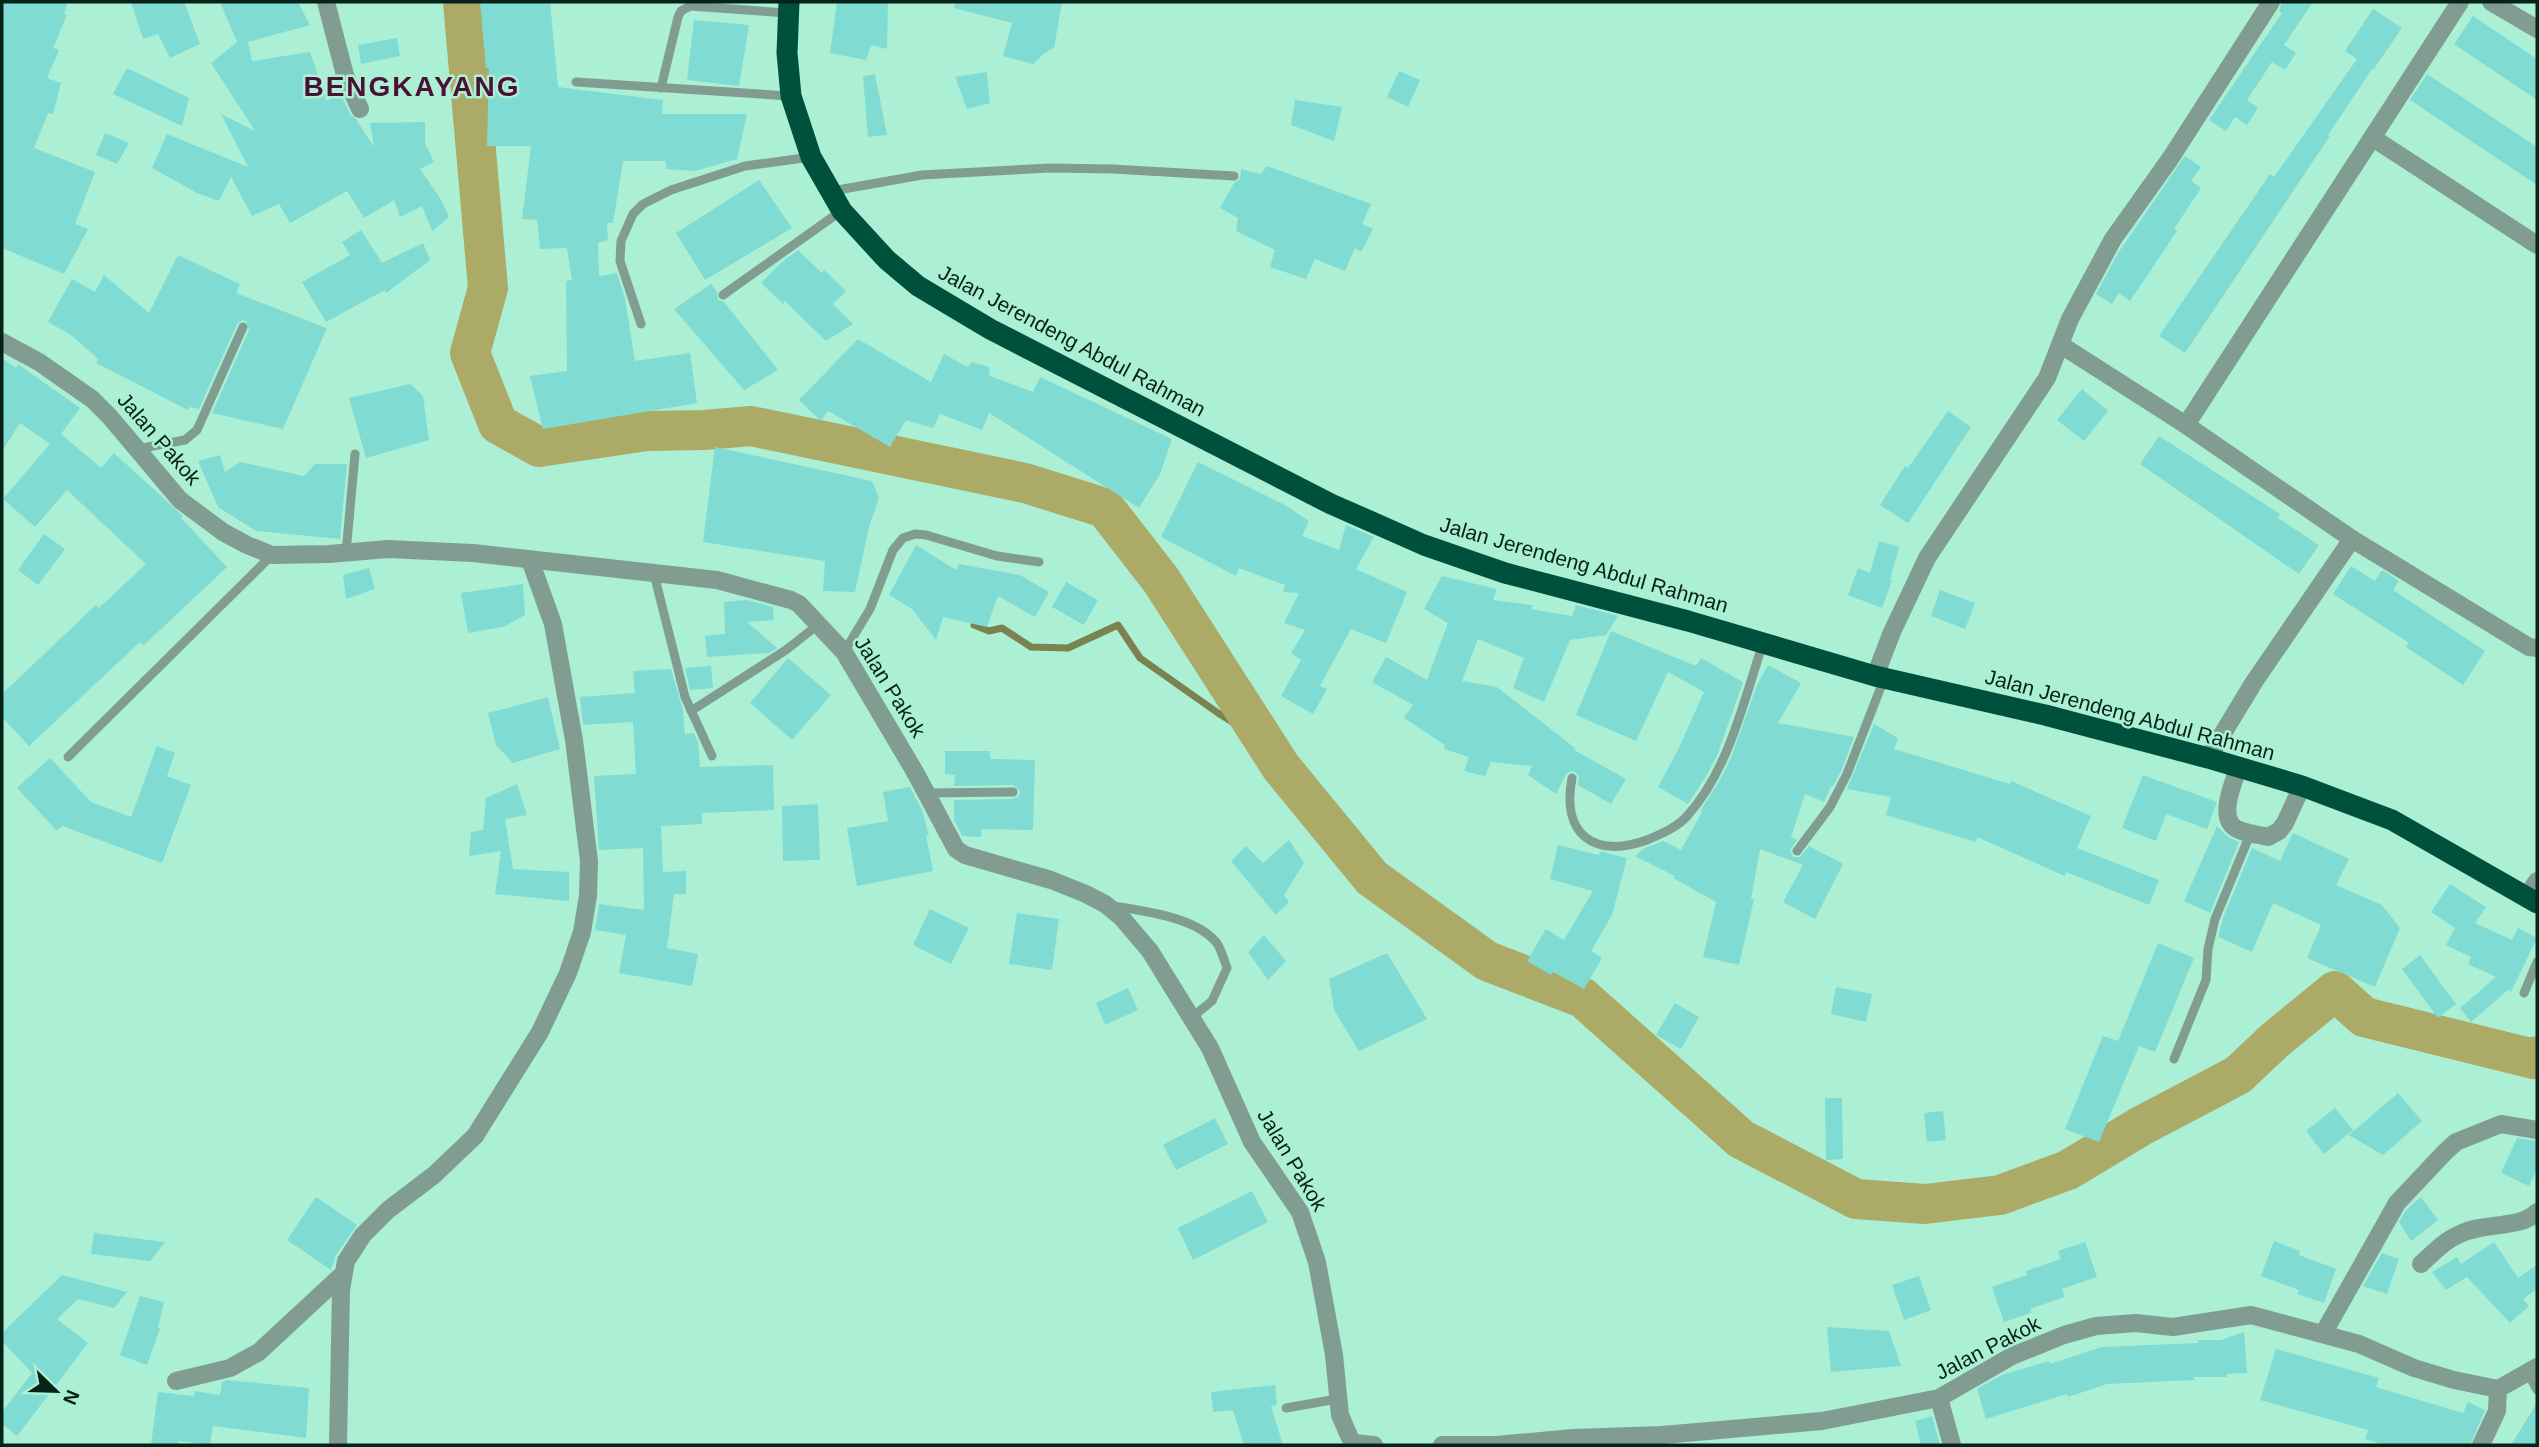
<svg xmlns="http://www.w3.org/2000/svg" width="2539" height="1447" font-family="Helvetica,sans-serif">
<style>
.lines{fill:none;stroke-linecap:round;stroke-linejoin:round}
.stream{stroke:#7a8250;stroke-width:7}
.river{stroke:#abab67;stroke-width:40}
.building{fill:#80dbd3}
.lane{stroke:#819d91;stroke-width:9}
.street{stroke:#819d91;stroke-width:18}
.highway{stroke:#00513c;stroke-width:21}
.labels{text-anchor:middle;stroke-width:5;stroke-linejoin:round;paint-order:stroke}
.street-label{font-size:21px;fill:#062319;stroke:#abf0d5}
.district-label{font-size:28px;font-weight:bold;letter-spacing:2px;fill:#4d1035;stroke:#abf0d5}
</style>
<rect width="100%" height="100%" fill="#abf0d5"/>
<g class="lines">
<path class="stream" d="M974,625L989,631L1002,628L1031,647L1068,648L1118,625L1140,658L1218,713L1266,743"/>
<path class="river" d="M463,2L488,288L470,353L498,424L539,447L647,431L704,430L751,426L1025,483L1105,508L1161,580L1281,767L1372,878L1487,961L1583,998L1741,1139L1856,1199L1925,1204L2000,1195L2068,1170L2141,1126L2238,1075L2275,1040L2335,991L2364,1017L2534,1059L2537,1056"/>
</g>
<g class="building">
<path d="M2,2H68L64,14L67,15L53,48L59,50L47,78L61,83L53,114L48,113L34,148L95,172L75,224L88,229L64,274L2,248Z"/>
<path d="M131,2H184L200,44L170,58L158,34L143,39Z"/>
<path d="M220,2H298L310,25L248,42L252,61L310,52L327,101L340,93L350,114L356,119L374,147L370,123L425,122V143L434,162L420,169L440,198L449,217L432,231L422,206L400,217L394,200L364,218L347,191L290,223L279,204L252,216L231,177L219,201L197,193L152,168L167,134L248,167L221,114L255,131L211,63L237,42Z"/>
<path d="M480,2H550L558,87L663,100L662,114H747L737,159L695,171L666,169V161H623L613,223H607L608,240L598,243L599,276L617,273L625,299L635,361L690,353L697,403L543,429L530,376L567,371L566,281L572,280L567,248L540,249L537,220L522,219L531,146H487L489,68H486Z"/>
<path d="M837,2H888L887,49L871,45L866,60L830,53Z"/>
<path d="M955,2H1062L1054,48L1046,52L1033,64L1003,56L1012,23L954,8Z"/>
<path d="M2282,2H2313L2284,45L2296,53L2285,70L2272,62L2247,100L2258,108L2247,125L2235,117L2226,131L2209,120L2282,13L2279,11Z"/>
<path d="M2373,9L2402,28L2373,70L2372,69L2328,135L2330,136L2185,353L2159,336L2270,174L2274,177L2357,59L2345,51Z"/>
<path d="M2473,16L2537,59V100L2454,44Z"/>
<path d="M694,20L749,25L739,86L687,80Z"/>
<path d="M397,38L400,56L361,64L358,45Z"/>
<path d="M127,68L189,98L182,126L113,94Z"/>
<path d="M1399,71L1420,80L1408,107L1387,97Z"/>
<path d="M987,72L990,103L967,109L955,77Z"/>
<path d="M875,74L887,135L868,137L863,76Z"/>
<path d="M2427,74L2537,147V185L2410,100Z"/>
<path d="M1295,100L1342,107L1334,141L1291,125Z"/>
<path d="M105,133L129,143L117,164L96,155Z"/>
<path d="M2185,156L2201,167L2191,181L2201,188L2174,229L2177,231L2130,301L2119,293L2112,304L2096,294L2118,253Z"/>
<path d="M1267,166L1371,204L1362,224L1373,229L1361,252L1355,248L1345,271L1315,259L1306,279L1270,267L1275,250L1236,231L1238,218L1220,208L1234,183L1240,179L1241,169L1261,174Z"/>
<path d="M759,180L792,228L705,280L676,233Z"/>
<path d="M361,230L382,263L423,243L430,260L386,293L385,290L326,322L302,282L350,255L342,242Z"/>
<path d="M798,250L822,273L824,270L846,291L833,304L853,324L826,341L785,301L783,304L761,283L782,262Z"/>
<path d="M178,255L240,284L236,293L327,328L283,429L212,413L249,330L246,321L242,320L237,324L199,409L190,407L188,410L96,363L98,359L71,335L48,322L72,279L95,292L104,275L149,313Z"/>
<path d="M711,284L717,292L718,300L724,302L778,370L744,390L674,309Z"/>
<path d="M858,339L931,382L944,354L967,367L972,362L989,367L990,376L1033,392L1040,377L1172,439L1160,474L1139,508L989,413L982,430L940,414L933,428L906,420L890,447L828,411L821,421L799,400Z"/>
<path d="M2,358L16,368L18,364L80,408L61,434L101,468L114,453L183,516L181,518L227,567L144,645L140,642L29,746L2,717V694L96,605L99,608L146,564L67,490L35,527L3,499L50,444L20,423L2,451Z"/>
<path d="M410,384L423,396L429,440L366,458L349,398Z"/>
<path d="M2082,389L2108,411L2084,441L2057,420Z"/>
<path d="M1948,411L1971,427L1908,523L1880,505L1905,466L1908,468Z"/>
<path d="M2159,436L2280,514L2278,518L2319,545L2299,574L2140,464Z"/>
<path d="M715,447L872,481L879,498L869,527L855,592L823,591L825,561L703,542Z"/>
<path d="M220,455L225,472L240,462L304,476L315,464H347L340,539L256,531L218,507L198,461Z"/>
<path d="M1198,462L1285,505L1309,521L1302,536L1339,550L1346,525L1374,537L1356,569L1407,592L1386,643L1351,629L1320,686L1327,689L1313,714L1281,696L1301,660L1291,653L1305,630L1284,623L1299,593L1283,592L1285,585L1239,568L1236,576L1161,537Z"/>
<path d="M44,534L65,549L38,585L18,570Z"/>
<path d="M1879,541L1899,547L1890,580L1892,581L1882,608L1848,595L1858,568L1870,573Z"/>
<path d="M916,545L956,570L959,564L1020,575L1049,592L1035,617L998,596L987,627L943,617L936,640L912,609L889,595Z"/>
<path d="M2351,566L2375,581L2382,570L2399,581L2393,590L2485,651L2463,685L2406,647L2409,643L2333,594Z"/>
<path d="M369,568L375,589L346,599L343,575Z"/>
<path d="M1442,576L1497,589L1493,600L1533,605L1531,609L1572,616L1576,605L1618,616L1606,635L1570,640L1544,702L1513,688L1524,658L1478,639L1462,681L1497,687L1575,748L1574,750L1626,779L1611,804L1578,785L1579,776L1573,771L1567,773L1556,794L1528,775L1532,766L1491,762L1485,776L1464,771L1469,757L1444,749L1445,745L1404,718L1413,705L1372,682L1386,657L1427,680L1448,623L1424,609Z"/>
<path d="M1066,582L1098,600L1084,625L1052,607Z"/>
<path d="M523,584L525,615L503,627L468,633L461,593Z"/>
<path d="M1940,590L1975,603L1965,629L1931,616Z"/>
<path d="M747,600L773,607L774,620L747,622L777,648L769,653L707,657L705,636L725,634L724,602Z"/>
<path d="M1611,631L1696,666L1701,658L1743,682L1718,753L1708,773L1688,804L1658,787L1677,752L1704,692L1668,672L1636,741L1576,715Z"/>
<path d="M788,658L831,695L792,740L750,703Z"/>
<path d="M1768,665L1801,683L1778,723L1854,737L1841,771L1833,786H1831L1824,802L1805,794L1791,837L1797,840L1790,850L1793,857H1800L1809,846L1843,864L1815,919L1783,902L1803,865L1760,849L1751,899H1754L1739,965L1703,957L1716,902L1673,878L1675,876L1635,856L1645,848L1663,841L1681,850L1702,812L1700,811L1720,780L1731,758L1757,685Z"/>
<path d="M711,666L713,688L690,690L685,668Z"/>
<path d="M671,669L683,710L685,734L694,733L698,742L700,767L773,765L774,810L702,813V824L661,826L663,872L686,871V894H674L667,948L698,954L692,986L619,973L626,935L595,930L599,904L644,910L643,848L599,850L594,776L636,774L633,722L583,725L580,697L635,693L633,671Z"/>
<path d="M548,697L560,749L513,763L496,745L488,713Z"/>
<path d="M1874,724L1898,738L1894,749L2010,784L2011,781L2091,816L2077,848L2159,880L2149,905L2066,872L2065,876L1977,837L1976,842L1886,815L1891,797L1847,789Z"/>
<path d="M157,746L175,753L167,776L191,785L162,863L62,826L57,831L17,788L50,758L91,802L131,817Z"/>
<path d="M945,751H990V759L1035,760L1033,830L982,829L981,837L962,836L954,820V800L1013,799L1019,796L1020,791L1013,785L954,786L955,775L945,774Z"/>
<path d="M2143,775L2217,802L2207,829L2166,814L2156,841L2122,828Z"/>
<path d="M517,784L527,815L505,819L513,869L569,872V901L495,894L501,851L469,856L471,832L483,830L486,798Z"/>
<path d="M910,787L922,810L929,836L926,835L933,871L857,886L847,828L888,821L883,792Z"/>
<path d="M818,804L820,860L783,861L782,806Z"/>
<path d="M2217,826L2228,837L2239,842L2210,913L2184,901Z"/>
<path d="M2293,833L2349,859L2336,885L2382,905L2400,928L2375,987L2307,958L2321,925L2273,903L2252,952L2218,937L2223,918L2252,848L2280,861Z"/>
<path d="M1289,840L1304,863L1284,895L1289,902L1276,915L1231,861L1246,846L1263,863Z"/>
<path d="M1558,845L1599,855L1600,851L1627,858L1612,915L1591,951L1602,958L1584,989L1553,972L1551,975L1527,961L1546,929L1564,940L1593,891L1550,879Z"/>
<path d="M2450,884L2486,907L2475,923L2512,940L2518,928L2537,938L2511,992L2508,990L2471,1022L2460,1008L2496,977L2468,964L2471,957L2446,945L2455,928L2431,912Z"/>
<path d="M930,909L969,928L951,964L913,945Z"/>
<path d="M1017,913L1059,919L1052,970L1009,964Z"/>
<path d="M1264,935L1286,961L1268,980L1248,952Z"/>
<path d="M2158,943L2194,958L2155,1052L2139,1046L2099,1142L2065,1129L2103,1036L2118,1041Z"/>
<path d="M1387,953L1427,1019L1359,1051L1334,1010L1329,979Z"/>
<path d="M2420,955L2456,1004L2438,1018L2402,969Z"/>
<path d="M1836,987L1872,994L1866,1022L1831,1014Z"/>
<path d="M1128,988L1138,1010L1105,1025L1096,1003Z"/>
<path d="M1675,1003L1699,1017L1681,1049L1656,1035Z"/>
<path d="M2398,1093L2422,1121L2383,1155L2349,1135Z"/>
<path d="M1825,1098H1842L1843,1159L1826,1160Z"/>
<path d="M2335,1108L2353,1130L2324,1154L2306,1131Z"/>
<path d="M1943,1111L1946,1140L1927,1142L1924,1113Z"/>
<path d="M1215,1118L1228,1144L1176,1170L1163,1145Z"/>
<path d="M2517,1138L2537,1141V1169L2529,1186L2501,1173Z"/>
<path d="M1252,1191L1268,1222L1193,1260L1178,1228Z"/>
<path d="M316,1197L357,1225L336,1255L331,1270L287,1240Z"/>
<path d="M2421,1197L2438,1220L2411,1241L2399,1222L2406,1210Z"/>
<path d="M94,1233L165,1242L150,1261L91,1254Z"/>
<path d="M2274,1241L2300,1251L2299,1255L2336,1269L2324,1303L2297,1294L2299,1290L2261,1276Z"/>
<path d="M2085,1242L2097,1277L2062,1289L2065,1297L2030,1309L2031,1313L2004,1322L1992,1287L2027,1275L2026,1271L2061,1259L2058,1251Z"/>
<path d="M2494,1242L2518,1278L2537,1265V1289L2523,1299L2529,1306L2510,1323L2467,1277L2446,1290L2432,1272L2457,1257L2461,1264Z"/>
<path d="M2382,1253L2399,1259L2387,1294L2363,1286Z"/>
<path d="M62,1275L127,1292L114,1308L78,1299L57,1319L88,1343L17,1436L2,1424V1412L32,1373L2,1341V1333Z"/>
<path d="M1919,1276L1931,1310L1904,1320L1892,1285Z"/>
<path d="M140,1296L164,1302L158,1328H160L147,1365L120,1355Z"/>
<path d="M1827,1327L1889,1331L1901,1366L1831,1372Z"/>
<path d="M2244,1332L2247,1373L2227,1374V1377H2194V1380L2107,1384L2068,1397L2067,1394L1986,1419L1977,1389L2002,1375L2049,1361L2050,1364L2102,1347L2198,1343V1340H2221Z"/>
<path d="M2276,1349L2379,1378L2376,1387L2463,1413L2468,1402L2485,1410L2470,1445H2384L2365,1439L2368,1430L2260,1400Z"/>
<path d="M227,1380L309,1388L306,1438L213,1426L210,1445L178,1441V1445H151L158,1392L194,1396L195,1391L220,1395L222,1382Z"/>
<path d="M1275,1385L1277,1405L1271,1406L1283,1445H1244L1233,1410L1213,1412L1211,1392Z"/>
<path d="M2537,1403V1445H2511Z"/>
<path d="M1932,1416L1940,1445H1921L1915,1421Z"/>
</g>
<g class="lines">
<g class="lane">
<path d="M576,82L789,96"/>
<path d="M661,88L678,17L681,11L690,6L787,13"/>
<path d="M832,191L922,175L1050,168L1113,169L1234,176"/>
<path d="M723,295L841,211"/>
<path d="M641,324L620,261L621,241L633,214L643,204L671,190L745,166L811,157"/>
<path d="M137,449L185,440L197,430L243,327"/>
<path d="M346,553L355,454"/>
<path d="M654,574L685,697L712,756"/>
<path d="M844,652L870,609L893,550L903,538L915,534L926,535L997,556L1039,562"/>
<path d="M691,711L786,650L819,624"/>
<path d="M68,757L272,555"/>
<path d="M1572,778C1561,835 1595,859 1647,840C1661,834 1678,827 1688,815C1729,769 1744,700 1763,643"/>
<path d="M926,793L1013,792"/>
<path d="M1797,851L1830,807L1847,774L1884,679"/>
<path d="M1113,906C1144,911 1195,917 1216,942C1221,948 1224,960 1227,968L1212,1001L1191,1018"/>
<path d="M2524,993L2537,962"/>
<path d="M2174,1059L2206,980L2208,949L2215,919L2251,832"/>
<path d="M2528,1373L2537,1390"/>
<path d="M1286,1408L1337,1399"/>
</g>
<g class="street">
<path d="M326,2L345,75L360,109"/>
<path d="M2491,2L2537,29"/>
<path d="M2373,138L2537,245"/>
<path d="M2,342L39,362L92,399L110,417L180,500L223,532L247,545L272,555L329,554L388,549L473,553L717,580L791,600L799,604L844,652L915,772L956,849L965,855L1051,880L1086,894L1105,904L1121,917L1150,951L1210,1048L1252,1142L1300,1212L1317,1262L1334,1355L1340,1415L1350,1438L1354,1443L1374,1445"/>
<path d="M2061,345L2186,425L2352,539L2529,647L2537,648"/>
<path d="M2186,425L2460,2"/>
<path d="M1875,676L1892,632L1927,558L2047,378L2070,319L2113,239L2170,159L2271,2"/>
<path d="M2208,758L2254,682L2352,539"/>
<path d="M2238,768C2234,782 2221,810 2231,824C2237,833 2258,834 2268,837L2279,831L2285,823L2302,786"/>
<path d="M2527,896L2537,881"/>
<path d="M2421,1264C2433,1253 2445,1240 2460,1234C2484,1222 2521,1229 2537,1212"/>
<path d="M2323,1334L2397,1203L2445,1152L2456,1142L2501,1124L2537,1130"/>
<path d="M176,1381L230,1368L259,1352L343,1274"/>
<path d="M1939,1398L1952,1445"/>
<path d="M338,1445L341,1290L346,1261L363,1235L388,1210L434,1175L475,1136L540,1032L568,973L582,932L588,896L589,861L574,740L553,624L530,560"/>
<path d="M1442,1445H1496L1573,1438L1662,1435L1822,1421L1939,1398L2012,1356L2064,1335L2096,1326L2136,1323L2173,1327L2251,1315L2359,1344L2414,1368L2454,1380L2498,1389L2537,1367"/>
<path d="M2481,1445L2497,1411L2498,1389"/>
</g>
<path class="highway" d="M789,2L787,53L791,96L811,157L842,211L887,260L918,286L990,329L1140,406L1331,504L1424,545L1505,573L1688,621L1875,676L2045,715L2208,758L2302,786L2392,820L2537,903"/>
</g>
<g class="labels">
<g class="street-label">
<text transform="translate(1072 341) rotate(28)" y="7">Jalan Jerendeng Abdul Rahman</text>
<text transform="translate(159 439) rotate(49)" y="7">Jalan Pakok</text>
<text transform="translate(1584 565) rotate(16)" y="7">Jalan Jerendeng Abdul Rahman</text>
<text transform="translate(890 687) rotate(58)" y="7">Jalan Pakok</text>
<text transform="translate(2130 715) rotate(15)" y="7">Jalan Jerendeng Abdul Rahman</text>
<text transform="translate(1292 1160) rotate(59)" y="7">Jalan Pakok</text>
<text transform="translate(1988 1348) rotate(-27)" y="7">Jalan Pakok</text>
</g>
<g class="district-label">
<text x="412" y="96">BENGKAYANG</text>
</g>
</g>
<rect width="2539" height="1447" fill="none" stroke="#062319" stroke-width="7"/>
<g transform="translate(56 1391) rotate(113)" stroke="#abf0d5" stroke-width="5" paint-order="stroke">
<path d="M0-5L12 26L0 18L-12 26Z" fill="#062319"/>
<text y="-10" font-size="19" font-weight="bold" text-anchor="middle" fill="#062319">N</text>
</g>
</svg>
